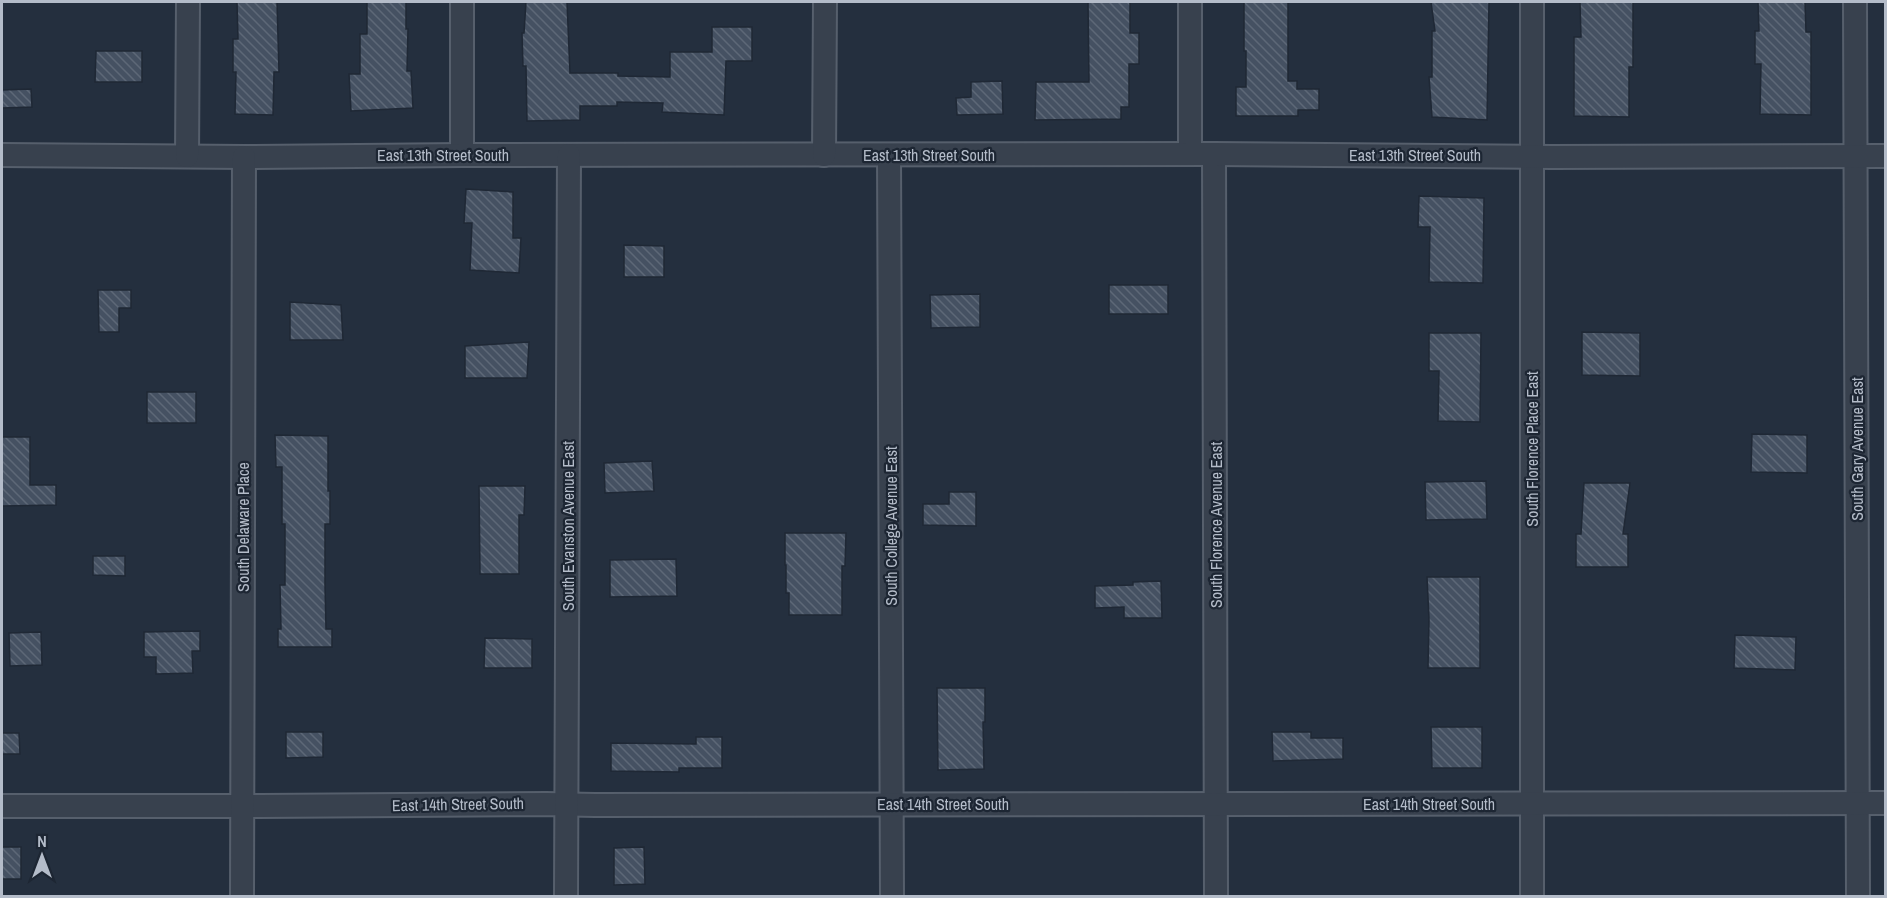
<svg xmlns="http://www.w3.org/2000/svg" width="1887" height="898" font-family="'Archivo Narrow',sans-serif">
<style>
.building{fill:url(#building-back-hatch);stroke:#1f2835;stroke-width:1.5}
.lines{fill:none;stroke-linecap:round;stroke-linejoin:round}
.minor-casing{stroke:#565f6c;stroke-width:26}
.minor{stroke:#38414e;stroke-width:22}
.labels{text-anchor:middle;stroke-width:4.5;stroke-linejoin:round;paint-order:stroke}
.street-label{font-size:16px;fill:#b4bcc9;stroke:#1d2633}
</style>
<defs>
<pattern id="building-back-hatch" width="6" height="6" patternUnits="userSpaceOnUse" patternTransform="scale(1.5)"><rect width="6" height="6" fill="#455162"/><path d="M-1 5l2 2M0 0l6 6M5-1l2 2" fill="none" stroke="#5d6877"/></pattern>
</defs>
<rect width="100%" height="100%" fill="#242f3e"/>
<g class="building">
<path d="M237,2H277L279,72H274L273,115L235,114L236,72H233V39H238Z"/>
<path d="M367,2H406V29H408L407,71H411L413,108L351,111L349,74H360V34H367Z"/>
<path d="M526,2H567L570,73H618V76L670,77V52H712V27H752V61H726L724,115L662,112L663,103L617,102V106H580V120L527,121L526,66H523L522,33H524Z"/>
<path d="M1088,2H1130V33H1139V64H1129V107H1121V119L1035,120L1036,82H1089Z"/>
<path d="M1244,2H1288V81H1297V89H1319V110H1298V116H1236V87H1246V51H1244Z"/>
<path d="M1431,2H1489L1487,120L1432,117L1429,77H1432V31H1435Z"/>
<path d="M1580,2H1633V67H1629V117L1574,116V37H1581Z"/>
<path d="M1758,2H1805L1806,32H1811V115L1760,114L1761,64H1755V31H1759Z"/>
<path d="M96,51H142V82H95Z"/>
<path d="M1002,81L1003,114L957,115L956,98L971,97V82Z"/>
<path d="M31,89L32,107L2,108V90Z"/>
<path d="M466,189L513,192V238H521L519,273L470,270L472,223H464Z"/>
<path d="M1419,196L1484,198L1483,283L1429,282L1430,227H1418Z"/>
<path d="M624,245L664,246V277H624Z"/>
<rect x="1109" y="285" width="59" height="29"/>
<path d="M98,290H131V308H119V332H99Z"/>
<path d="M980,294V327L931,328L930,295Z"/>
<path d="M290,302L341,305L343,340H290Z"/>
<path d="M1582,332L1640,333V376L1582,375Z"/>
<path d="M1429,333H1481L1480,422L1438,421L1439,371H1429Z"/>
<path d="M529,342L527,378H465V346Z"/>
<rect x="147" y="392" width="49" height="31"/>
<path d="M1752,434L1807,435V473L1751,472Z"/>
<path d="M275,435L328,436V491H330V524H325V585L326,629H332V647H278V629H281L280,585H285V524H282V467H276Z"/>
<path d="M2,437H30V485H56V505L2,506Z"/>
<path d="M652,461L654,491L605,493L604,463Z"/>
<path d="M1486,481L1487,519L1426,520L1425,482Z"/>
<path d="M1584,483H1630L1623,534H1628V567H1576V534H1581Z"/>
<path d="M479,486H525L524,515H519V574H480Z"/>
<path d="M949,492H976V526L923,525V504H949Z"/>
<path d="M785,533H846L845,566H842V615H789V593H786V565H785Z"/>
<path d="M93,556H125V576L93,575Z"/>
<path d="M676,559L677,596L610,597V560Z"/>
<path d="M1427,577H1480V668H1428L1429,619Z"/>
<path d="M1161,581L1162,618H1124V607L1095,608V586L1133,585V582Z"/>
<path d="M200,631V651H192L193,673L156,674V657H144V632Z"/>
<path d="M41,632L42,665L10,666L9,633Z"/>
<path d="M1735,635L1796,637L1795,670L1734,668Z"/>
<path d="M485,638L532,639V668H484Z"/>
<path d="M937,688H985V722H983L984,769L938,770Z"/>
<path d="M1431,727H1482V768H1432Z"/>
<path d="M286,732H323V757L286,758Z"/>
<path d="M1272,732H1311V738H1343V759L1273,761Z"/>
<path d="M2,733H19L20,754H2Z"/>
<path d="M696,737H722V768H679V772L611,771V743L696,744Z"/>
<rect x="2" y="847" width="19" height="32"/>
<path d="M644,847L645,884L614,885V848Z"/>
</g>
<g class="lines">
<defs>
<g id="minor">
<path d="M462,2V155"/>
<path d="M1532,2V896"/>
<path d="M1855,2L1858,896"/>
<path d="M1190,154V2"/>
<path d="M1214,154L1216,896"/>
<path d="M2,155L244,157L462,155L1214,154L1552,157L1886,156"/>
<path d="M824,155L825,2"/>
<path d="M889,155L892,896"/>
<path d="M187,156L188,2"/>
<path d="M2,806H261L546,804L595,805L1886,803"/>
<path d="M242,896L244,157"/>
<path d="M566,896L569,155"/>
</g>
</defs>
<use href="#minor" class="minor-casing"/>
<use href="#minor" class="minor"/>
</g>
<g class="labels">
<g class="street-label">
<text x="443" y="161">East 13th Street South</text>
<text x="929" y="161">East 13th Street South</text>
<text x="1415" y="161">East 13th Street South</text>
<text transform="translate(1532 449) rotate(-90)" y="6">South Florence Place East</text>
<text transform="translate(1857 449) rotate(-90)" y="6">South Gary Avenue East</text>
<text transform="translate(1216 525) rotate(-90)" y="6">South Florence Avenue East</text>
<text transform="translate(568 526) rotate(-90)" y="6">South Evanston Avenue East</text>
<text transform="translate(891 526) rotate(-90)" y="6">South College Avenue East</text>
<text transform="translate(243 527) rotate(-90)" y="6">South Delaware Place</text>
<text transform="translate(458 804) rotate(-1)" y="6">East 14th Street South</text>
<text x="943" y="810">East 14th Street South</text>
<text x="1429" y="810">East 14th Street South</text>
</g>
</g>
<rect width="1887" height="898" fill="none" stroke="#b4bcc9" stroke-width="6"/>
<g transform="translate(42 856)" stroke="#1d2633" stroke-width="4.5" paint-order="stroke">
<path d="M0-4.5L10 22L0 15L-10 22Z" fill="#b4bcc9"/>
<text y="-9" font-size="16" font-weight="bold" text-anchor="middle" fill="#b4bcc9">N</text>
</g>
</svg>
